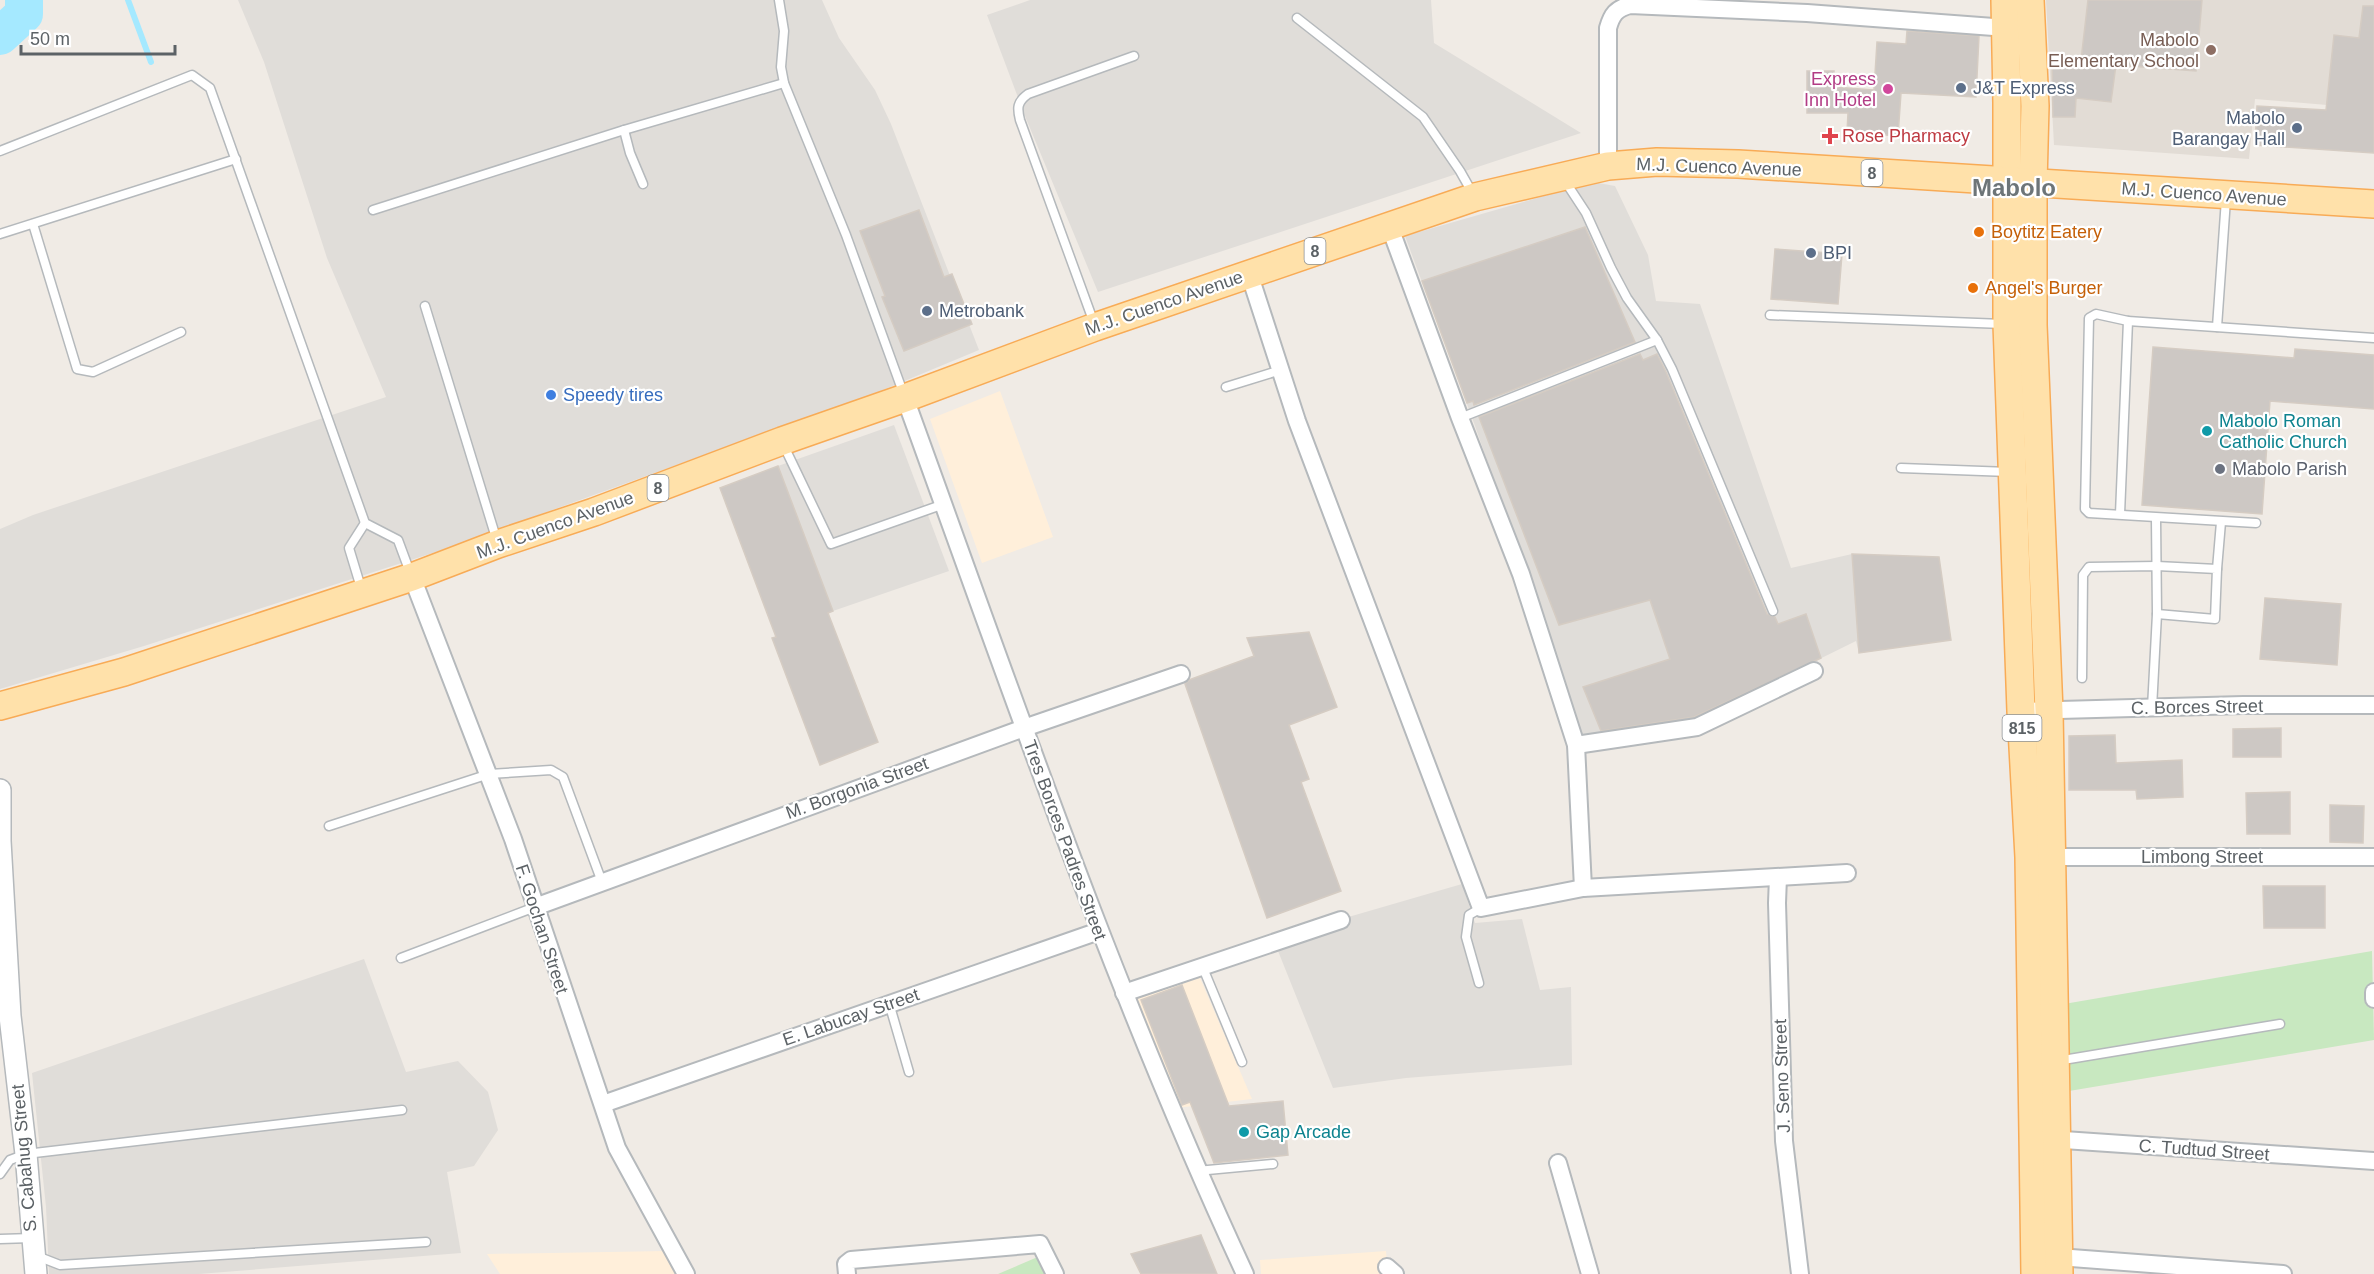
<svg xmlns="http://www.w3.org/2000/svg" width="2374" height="1274" font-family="Helvetica,sans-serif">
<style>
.commercial{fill:#ffefda}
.industrial{fill:#e0ddd9}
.education{fill:#e2dcd5}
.green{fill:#c8e8c0}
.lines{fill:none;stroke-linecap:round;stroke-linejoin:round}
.stream{stroke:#a5e9ff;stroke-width:6}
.river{stroke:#a5e9ff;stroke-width:38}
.building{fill:#cdc8c4;stroke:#d5ccc3;stroke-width:1.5}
.service-casing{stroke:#b5b9bc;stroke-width:11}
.minor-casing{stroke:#b5b9bc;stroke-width:20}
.tertiary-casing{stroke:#b5b9bc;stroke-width:24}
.primary-casing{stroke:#f8ab56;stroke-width:30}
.service{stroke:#fff;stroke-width:8}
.minor{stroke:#fff;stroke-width:16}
.tertiary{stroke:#fff;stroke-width:21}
.primary{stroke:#ffe1aa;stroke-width:27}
.education-dot{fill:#8d6e63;stroke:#fff;stroke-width:2}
.service-dot{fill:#5c6f8a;stroke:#fff;stroke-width:2}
.hotel-dot{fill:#d1479c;stroke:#fff;stroke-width:2}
.health-dot{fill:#e0444e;stroke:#fff;stroke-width:2}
.food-dot{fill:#e8710a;stroke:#fff;stroke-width:2}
.shop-dot{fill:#3f7fe0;stroke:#fff;stroke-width:2}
.culture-dot{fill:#0f9aa8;stroke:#fff;stroke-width:2}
.worship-dot{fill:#6b7280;stroke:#fff;stroke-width:2}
.labels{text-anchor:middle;stroke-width:4.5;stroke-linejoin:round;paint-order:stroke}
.shield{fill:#fff;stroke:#8d9194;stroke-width:1.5}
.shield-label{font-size:16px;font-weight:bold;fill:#5c6266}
.education-label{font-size:18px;fill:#785e54;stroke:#fff;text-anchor:end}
.hotel-label{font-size:18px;fill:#b23c85;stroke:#fff;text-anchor:end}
.service-label{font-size:18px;fill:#4e5e75;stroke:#fff;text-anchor:start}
.health-label{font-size:18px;fill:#be3a42;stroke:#fff;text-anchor:start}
.street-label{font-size:18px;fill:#5c6266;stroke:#fff}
.food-label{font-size:18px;fill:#c56008;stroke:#fff;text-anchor:start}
.shop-label{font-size:18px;fill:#366cbe;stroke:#fff;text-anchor:start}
.culture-label{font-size:18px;fill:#0d838f;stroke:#fff;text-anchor:start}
.worship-label{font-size:18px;fill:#5b616d;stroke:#fff;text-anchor:start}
.district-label{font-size:24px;font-weight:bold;fill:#6d7578;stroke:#fff}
</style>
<rect width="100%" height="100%" fill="#f0ebe5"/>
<g class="commercial">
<path d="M1000,391L1053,537L982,563L930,419Z"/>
<path d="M1200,978L1252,1099L1176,1108L1135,996Z"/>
<path d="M666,1251L676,1274H500L487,1254Z"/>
<path d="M1386,1251L1388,1274H1261L1260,1260Z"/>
</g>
<g class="industrial">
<path d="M238,0H822L839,38L875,90L891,124L979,350L878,392L442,550L144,646L0,689V529L33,515L386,397L327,258L264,62Z"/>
<path d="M1030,0H1431L1434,43L1581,133L1098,292L1025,116L987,15Z"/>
<path d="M1593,182L1615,186L1648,255L1656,301L1700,304L1791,568L1852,554L1939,557L1951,640L1859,653L1856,641L1696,720L1582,735L1474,423L1405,236Z"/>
<path d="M894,425L949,571L833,611L778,466Z"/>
<path d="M1462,884L1475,923L1522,919L1540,990L1571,987L1572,1065L1406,1078L1333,1088L1276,946L1345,918Z"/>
<path d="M364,959L406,1072L458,1061L488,1092L498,1130L474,1166L447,1172L461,1253L199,1274H49L46,1207L32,1073Z"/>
</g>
<path class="education" d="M2046,0H2374V109L2255,99L2249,159L2054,145Z"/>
<g class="green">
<path d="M2372,951L2374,1040L2069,1091L2064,1004Z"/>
<path d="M1040,1256L1048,1274H998Z"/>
</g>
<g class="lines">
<path class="stream" d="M128,0L151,62"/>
<path class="river" d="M0,36L24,14V0"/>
</g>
<g class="building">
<path d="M2088,0H2202L2196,71L2116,65L2111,102L2076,98L2075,117H2053L2052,58L2081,60Z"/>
<path d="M2363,6H2374V153L2255,145L2257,106L2326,110L2334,35L2359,38Z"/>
<path d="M1907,31L1979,36L1976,97L1901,93L1898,136L1847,132L1848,113H1807V71H1834V87L1874,90L1877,42L1906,44Z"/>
<path d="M919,210L944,277L952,274L972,324L904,351L882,297L885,296L860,231Z"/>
<path d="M1585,227L1635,342L1474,405L1473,401L1467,403L1422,281Z"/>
<path d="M1775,249L1842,254L1838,304L1771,299Z"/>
<path d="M2153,347L2294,358L2295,349L2374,355V409L2270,401L2262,514L2142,505Z"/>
<path d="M1640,354L1643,360L1657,354L1666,372L1767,614L1775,617L1778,624L1806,614L1821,658L1694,717L1601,731L1583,687L1670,659L1650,600L1559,625L1479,417Z"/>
<path d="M778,466L833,611L828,613L878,742L820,765L772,638L776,637L720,488Z"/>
<path d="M1852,554L1939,557L1951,640L1859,653Z"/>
<path d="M2265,598L2341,604L2337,665L2260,659Z"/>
<path d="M1309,632L1337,707L1289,725L1309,779L1301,782L1341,891L1267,918L1185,684L1189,680L1254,656L1247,638Z"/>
<path d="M2281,728V757H2233V729Z"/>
<path d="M2115,735L2116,763L2182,760L2183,797L2137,799L2136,790H2069V736Z"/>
<path d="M2290,792V834H2247L2246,793Z"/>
<path d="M2330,805L2364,806L2363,843L2330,842Z"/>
<path d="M2263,886H2325V928H2264Z"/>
<path d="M1182,985L1229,1106L1283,1101L1288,1155L1214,1163L1190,1102L1182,1105L1141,1000Z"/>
<path d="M1201,1235L1217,1274H1141L1131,1254Z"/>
</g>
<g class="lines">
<defs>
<g id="service">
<path d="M779,0L784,31L781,67L784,83L846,235L904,395"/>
<path d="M1297,18L1423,117L1460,171L1473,194"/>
<path d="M624,130L630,153L643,184"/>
<path d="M0,151L192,75L210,88L365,523L398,540L411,575"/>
<path d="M1565,181L1586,213L1611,268L1627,298L1657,340L1672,369L1773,611"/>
<path d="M373,210L624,130L784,83"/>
<path d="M33,224L77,369L93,372L181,332"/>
<path d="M0,234L236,159"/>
<path d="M425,306L497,541"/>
<path d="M1770,315L2003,324"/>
<path d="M1094,323L1020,120C1017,108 1017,102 1028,94L1134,56"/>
<path d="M2217,327L2226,199"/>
<path d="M1226,387L1281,370"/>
<path d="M1460,418L1657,340"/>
<path d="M783,444L831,544L944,504"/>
<path d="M1901,468L2009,472"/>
<path d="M2120,514L2128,321"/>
<path d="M2256,523L2089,513L2085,509L2089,318L2096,314L2128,321L2374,338"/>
<path d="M2217,569L2221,522"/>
<path d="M362,591L349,548L365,523"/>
<path d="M2082,678L2083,575L2089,567L2157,566L2217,569L2215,619L2157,614"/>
<path d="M2152,708L2157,614L2156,519"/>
<path d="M329,826L489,774L551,770L563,777L602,882"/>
<path d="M401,958L535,907"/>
<path d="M1203,968L1242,1062"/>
<path d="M1479,983L1466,937L1469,915L1481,908"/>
<path d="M889,1003L909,1072"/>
<path d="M2057,1061L2280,1024"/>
<path d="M1197,1171L1273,1164"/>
<path d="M0,1174L10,1160L26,1154L402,1110"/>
<path d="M0,1239L32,1238"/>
<path d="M37,1256L60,1265L426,1242"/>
</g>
<g id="minor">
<path d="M1608,166V28C1612,14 1616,9 1630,5L1807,13L2007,28"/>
<path d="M1389,225L1460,418L1521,574L1576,745L1583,888"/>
<path d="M1249,273L1297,421L1481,908L1583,888L1847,873"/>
<path d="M905,398C1012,693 1113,990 1245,1274"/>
<path d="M412,577L513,839L617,1148L686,1274"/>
<path d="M2021,711L2243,705H2374"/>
<path d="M1576,745L1697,727L1814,671"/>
<path d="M2045,857H2374"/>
<path d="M1778,877L1777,903L1784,1141L1800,1274"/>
<path d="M535,907L1024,728L1181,674"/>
<path d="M2374,992V999"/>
<path d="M1124,993L1341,920"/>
<path d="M603,1104L1099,931"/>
<path d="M2049,1139L2374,1161"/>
<path d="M1558,1163L1590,1274"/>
<path d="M2058,1257L2283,1274"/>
<path d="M1387,1267L1395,1274"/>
<path d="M847,1274L846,1264L851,1260L1040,1244L1055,1274"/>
</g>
<path id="tertiary" d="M0,790V841L10,1016L26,1154L36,1274"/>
<g id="primary">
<path d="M2005,0L2007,103V324L2021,711L2029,857L2035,1274"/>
<path d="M2030,0L2035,106L2033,184V325L2049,711L2059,1274"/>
<path d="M0,706L124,672L412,577L498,544L594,512L782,441L905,398L1095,327L1475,197L1608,166L1657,162L1738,164L2374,204"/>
</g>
</defs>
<use href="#service" class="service-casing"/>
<use href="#minor" class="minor-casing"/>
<use href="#tertiary" class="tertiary-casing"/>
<use href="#primary" class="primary-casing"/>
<use href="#service" class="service"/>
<use href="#minor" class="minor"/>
<use href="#tertiary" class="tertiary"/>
<use href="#primary" class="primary"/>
</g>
<circle class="education-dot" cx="2211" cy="50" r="6"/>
<g class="service-dot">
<circle cx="1961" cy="88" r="6"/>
<circle cx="2297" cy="128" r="6"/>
<circle cx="1811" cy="253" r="6"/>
<circle cx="927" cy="311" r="6"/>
</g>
<circle class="hotel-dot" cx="1888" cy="89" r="6"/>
<path class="health-dot" d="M1827 127h6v6h6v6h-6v6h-6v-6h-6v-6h6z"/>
<g class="food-dot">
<circle cx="1979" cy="232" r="6"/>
<circle cx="1973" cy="288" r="6"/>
</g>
<circle class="shop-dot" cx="551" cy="395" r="6"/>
<g class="culture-dot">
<circle cx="2207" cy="431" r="6"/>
<circle cx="1244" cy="1132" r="6"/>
</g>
<circle class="worship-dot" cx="2220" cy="469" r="6"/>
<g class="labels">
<g class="shield">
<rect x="1861.5" y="160" width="21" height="26" rx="4.5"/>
<rect x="1304.5" y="238" width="21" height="26" rx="4.5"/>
<rect x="647.5" y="475" width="21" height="26" rx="4.5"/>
<rect x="2002.5" y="715" width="39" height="26" rx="4.5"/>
</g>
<g class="shield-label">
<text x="1872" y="179">8</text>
<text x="1315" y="257">8</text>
<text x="658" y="494">8</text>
<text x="2022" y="734">815</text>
</g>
<g class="education-label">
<text x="2199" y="46">Mabolo<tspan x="2199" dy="21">Elementary School</tspan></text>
</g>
<g class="hotel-label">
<text x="1876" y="85">Express<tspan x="1876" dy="21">Inn Hotel</tspan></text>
</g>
<g class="service-label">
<text x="1973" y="94">J&amp;T Express</text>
<text x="2285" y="124" text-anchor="end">Mabolo<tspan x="2285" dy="21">Barangay Hall</tspan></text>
<text x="1823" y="259">BPI</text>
<text x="939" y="317">Metrobank</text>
</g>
<g class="health-label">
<text x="1842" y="142">Rose Pharmacy</text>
</g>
<g class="street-label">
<text transform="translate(1719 167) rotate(2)" y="6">M.J. Cuenco Avenue</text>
<text transform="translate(2204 194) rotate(4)" y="6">M.J. Cuenco Avenue</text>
<text transform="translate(1164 303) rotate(-19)" y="6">M.J. Cuenco Avenue</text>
<text transform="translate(555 525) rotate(-20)" y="6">M.J. Cuenco Avenue</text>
<text transform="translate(2197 707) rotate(-1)" y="6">C. Borces Street</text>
<text transform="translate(857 788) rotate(-20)" y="6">M. Borgonia Street</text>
<text transform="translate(1065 840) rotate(70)" y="6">Tres Borces Padres Street</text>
<text x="2202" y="863">Limbong Street</text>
<text transform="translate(542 929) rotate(72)" y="6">F. Gochan Street</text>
<text transform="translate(851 1017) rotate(-19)" y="6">E. Labucay Street</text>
<text transform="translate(1782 1076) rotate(-92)" y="6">J. Seno Street</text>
<text transform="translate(2204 1150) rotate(4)" y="6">C. Tudtud Street</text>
<text transform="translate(24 1158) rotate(-95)" y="6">S. Cabahug Street</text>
</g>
<g class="food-label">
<text x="1991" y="238">Boytitz Eatery</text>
<text x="1985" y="294">Angel's Burger</text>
</g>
<g class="shop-label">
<text x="563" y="401">Speedy tires</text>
</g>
<g class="culture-label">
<text x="2219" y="427">Mabolo Roman<tspan x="2219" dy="21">Catholic Church</tspan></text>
<text x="1256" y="1138">Gap Arcade</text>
</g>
<g class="worship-label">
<text x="2232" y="475">Mabolo Parish</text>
</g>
<g class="district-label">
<text x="2014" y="196">Mabolo</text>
</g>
</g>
<path d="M21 45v9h154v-9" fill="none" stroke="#5c6266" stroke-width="3"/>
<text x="30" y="45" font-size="18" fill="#5c6266" stroke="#ffffff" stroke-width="4.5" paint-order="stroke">50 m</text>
</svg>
